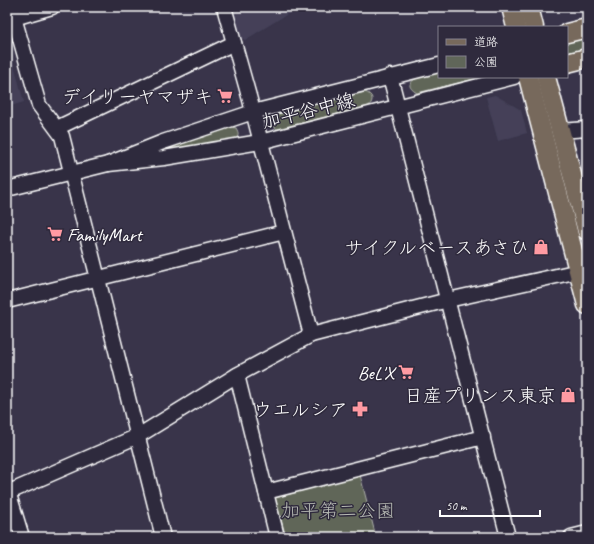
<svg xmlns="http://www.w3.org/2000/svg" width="594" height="544" font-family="Caveat,'Klee One',sans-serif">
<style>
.built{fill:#444159}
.green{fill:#606659;stroke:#b0b2ac}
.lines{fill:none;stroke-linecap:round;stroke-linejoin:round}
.minor-casing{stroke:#fff;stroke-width:17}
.major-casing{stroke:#fff;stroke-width:21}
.minor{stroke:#2f2a3d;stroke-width:14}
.major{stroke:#77695c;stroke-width:18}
.labels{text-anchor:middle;stroke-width:3;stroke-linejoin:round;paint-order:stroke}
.poi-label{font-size:19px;fill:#fff;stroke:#2f2a3d;text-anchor:end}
.street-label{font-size:19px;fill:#fff;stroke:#2f2a3d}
.park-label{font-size:19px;fill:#b7bab4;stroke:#2f2a3d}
</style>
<rect width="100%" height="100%" fill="#39344a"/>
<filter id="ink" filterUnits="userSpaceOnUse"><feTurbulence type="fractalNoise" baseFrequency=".025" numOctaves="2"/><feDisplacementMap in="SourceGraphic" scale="8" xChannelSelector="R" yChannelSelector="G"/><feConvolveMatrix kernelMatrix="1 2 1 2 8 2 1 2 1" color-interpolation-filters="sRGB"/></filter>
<g filter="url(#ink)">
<g class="built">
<path d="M232,7H299L245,40L241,38Z"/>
<path d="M7,39L24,102L7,107Z"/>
<path d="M495,95L521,110L527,133L498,141L486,97Z"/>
</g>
<g class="green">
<path d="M587,36V52L567,56V41Z"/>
<path d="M439,72V77H482L417,93C395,80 431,74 439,72Z"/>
<path d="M365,92C373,95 374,100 369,106L277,129C271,125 269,120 274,115Z"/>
<path d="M232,127L236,128C239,133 239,136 235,140L151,154L202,134Z"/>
<path d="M360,475L376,537H286L275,498Z"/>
</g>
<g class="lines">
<defs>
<g id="minor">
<path d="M11,7L39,105L62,136L163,537"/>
<path d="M224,7L250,100L311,335"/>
<path d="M14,18L52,7"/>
<path d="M439,65L253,112L163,142L108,164L164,158L260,142L514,77"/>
<path d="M390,76L508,537"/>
<path d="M57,128L234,43"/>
<path d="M560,131L587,129"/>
<path d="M7,189L108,164"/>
<path d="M7,301L284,232"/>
<path d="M237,375L277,537"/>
<path d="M7,488L22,537"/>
<path d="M266,492L483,437"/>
<path d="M7,493L138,436L237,375L311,335L448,300L579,271"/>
<path d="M571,537L587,533"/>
</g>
<g id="major">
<path d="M511,7L516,27"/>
<path d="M529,7L534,27"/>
<path d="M567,33L587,28"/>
<path d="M567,63L587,58"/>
<path d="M528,77L587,305"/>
<path d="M546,77L587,231"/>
</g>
</defs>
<use href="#minor" class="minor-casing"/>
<use href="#major" class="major-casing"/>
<use href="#minor" class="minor"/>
<use href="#major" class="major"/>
</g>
</g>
<defs>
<symbol id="supermarket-bare" viewBox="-9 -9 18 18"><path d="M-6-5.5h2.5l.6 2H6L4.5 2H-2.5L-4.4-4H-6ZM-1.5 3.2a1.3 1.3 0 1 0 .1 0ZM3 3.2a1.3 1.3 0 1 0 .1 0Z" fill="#ff9aa2" stroke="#2f2a3d" stroke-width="2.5" paint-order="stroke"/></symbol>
<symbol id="shop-bare" viewBox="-9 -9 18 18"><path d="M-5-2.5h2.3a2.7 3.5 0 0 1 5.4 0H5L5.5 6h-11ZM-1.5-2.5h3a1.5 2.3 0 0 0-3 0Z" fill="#ff9aa2" stroke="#2f2a3d" stroke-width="2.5" paint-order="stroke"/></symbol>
<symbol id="pharmacy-bare" viewBox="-9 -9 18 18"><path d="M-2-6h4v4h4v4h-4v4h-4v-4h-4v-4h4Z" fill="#ff9aa2" stroke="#2f2a3d" stroke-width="2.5" paint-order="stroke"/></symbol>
</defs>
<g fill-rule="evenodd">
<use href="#supermarket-bare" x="214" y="85" width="22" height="22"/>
<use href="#supermarket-bare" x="44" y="223" width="22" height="22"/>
<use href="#shop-bare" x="530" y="236" width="22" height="22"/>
<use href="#supermarket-bare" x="395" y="361" width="22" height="22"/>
<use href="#shop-bare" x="557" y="384" width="22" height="22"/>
<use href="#pharmacy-bare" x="349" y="398" width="22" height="22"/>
</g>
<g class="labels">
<g class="poi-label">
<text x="213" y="103">デイリーヤマザキ</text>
<text x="67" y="241" text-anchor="start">FamilyMart</text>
<text x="529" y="254">サイクルベースあさひ</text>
<text x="394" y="379">BeL'X</text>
<text x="556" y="402">日産プリンス東京</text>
<text x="348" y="416">ウエルシア</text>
</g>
<g class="street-label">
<text transform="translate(308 110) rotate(-14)" y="7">加平谷中線</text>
</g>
<g class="park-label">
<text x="338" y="517">加平第二公園</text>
</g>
</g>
<rect width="594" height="544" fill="none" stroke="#2f2a3d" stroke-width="24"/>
<rect x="12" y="12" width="570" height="520" fill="none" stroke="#fff" stroke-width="1.5" filter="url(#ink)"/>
<rect x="438" y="26" width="130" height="52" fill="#2f2a3d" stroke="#827f8b"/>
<rect x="446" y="39" width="20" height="6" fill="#77695c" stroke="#827f8b"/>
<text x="474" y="46" font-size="12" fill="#ffffff">道路</text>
<rect x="446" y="56" width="20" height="12" fill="#606659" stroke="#827f8b"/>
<text x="474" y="66" font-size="12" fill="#ffffff">公園</text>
<path d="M440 510v6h100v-6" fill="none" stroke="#ffffff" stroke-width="2"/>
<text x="446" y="510" font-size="12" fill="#ffffff" stroke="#2f2a3d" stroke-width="3" paint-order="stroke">50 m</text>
</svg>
